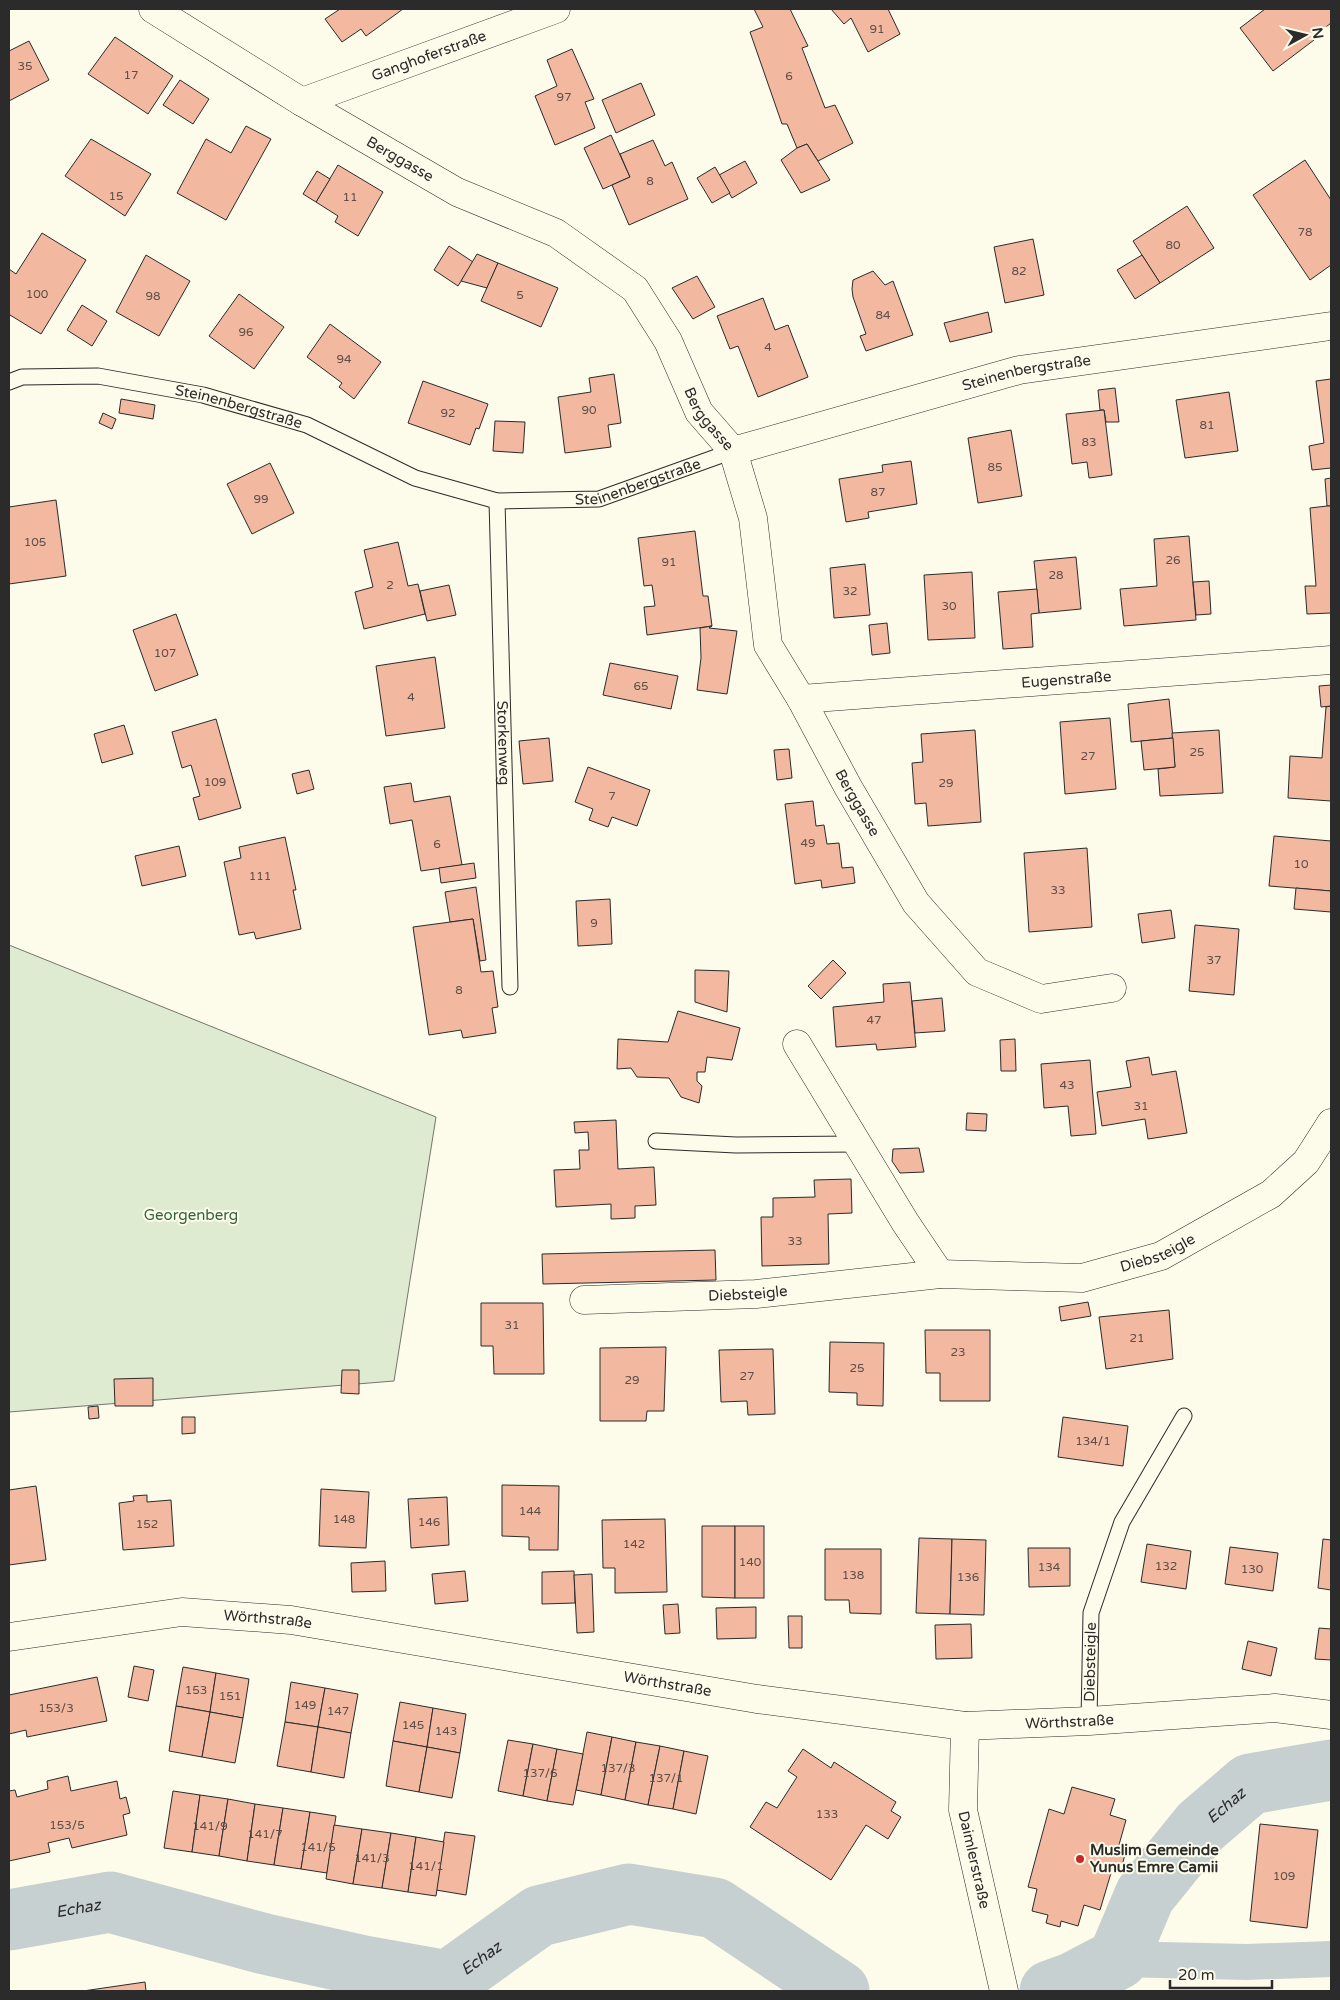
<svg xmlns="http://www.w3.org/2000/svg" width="1340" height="2000" font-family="'Varela Round',sans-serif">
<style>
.green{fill:#deebd1;stroke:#74746e}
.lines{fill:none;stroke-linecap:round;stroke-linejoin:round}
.canal{stroke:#c7d0d0;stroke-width:36}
.river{stroke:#c7d0d0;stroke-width:61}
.building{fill:#f2b8a0;stroke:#2b2b2b}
.lane-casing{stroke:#2b2b2b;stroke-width:17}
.street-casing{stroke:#2b2b2b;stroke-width:29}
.lane{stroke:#fdfbea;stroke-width:15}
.street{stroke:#fdfbea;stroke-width:28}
.poi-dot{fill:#c62828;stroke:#fdfbea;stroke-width:2}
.labels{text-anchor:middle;stroke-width:4;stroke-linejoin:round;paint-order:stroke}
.number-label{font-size:12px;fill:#5d4e48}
.street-label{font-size:15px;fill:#2b2b2b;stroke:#fdfbea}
.park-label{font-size:15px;fill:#34623c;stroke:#fdfbea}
.poi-label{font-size:15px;font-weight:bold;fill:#2b2b2b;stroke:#fdfbea;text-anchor:start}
.water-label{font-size:16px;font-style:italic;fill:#2b2b2b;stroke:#fdfbea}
</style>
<rect width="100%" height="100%" fill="#fdfbea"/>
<path class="green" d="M9,945L436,1117L394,1381L9,1412Z"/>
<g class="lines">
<path class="canal" d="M1118,1959L1247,1962L1331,1959"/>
<g class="river">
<path id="s1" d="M9,1920L110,1902L265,1944L364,1966L448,1981L539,1916L629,1894L715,1908L839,1991"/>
<path id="s2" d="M1050,1991L1072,1983L1118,1959L1145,1895L1201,1826L1250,1784L1331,1770"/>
</g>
</g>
<g class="building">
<path d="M340,9H403L366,36L361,29L342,42L325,19Z"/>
<path d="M754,9H790L808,46L802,48L825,108L835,105L853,143L818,161L807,144L797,148L787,124H782L750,32L763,27Z"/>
<path d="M831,9H888L900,34L868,52L851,18L844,24Z"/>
<path d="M1265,9H1331V23L1312,38L1314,40L1273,71L1240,28Z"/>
<path d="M115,37L173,76L148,114L88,74Z"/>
<path d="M29,41L49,80L9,101V51Z"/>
<path d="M572,49L594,99L585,102L595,128L555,145L535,96L557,86L547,60Z"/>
<path d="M180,80L209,99L193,124L163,105Z"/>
<path d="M641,83L655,115L616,133L602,100Z"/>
<path d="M246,126L271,139L226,220L177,193L206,139L231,153Z"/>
<path d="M611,135L630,177L603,189L584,148Z"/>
<path d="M91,139L151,174L125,216L65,176Z"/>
<path d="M653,140L665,166L672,162L688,199L629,225L612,185L630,177L620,154Z"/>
<path d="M807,144L830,180L801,193L781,160L797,148Z"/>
<path d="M1305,160L1331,200V265L1310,280L1253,195Z"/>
<path d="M745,161L757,183L732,198L719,175Z"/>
<path d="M338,165L383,192L358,236L335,222L338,216L316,202Z"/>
<path d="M715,167L730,193L712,203L697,178Z"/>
<path d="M317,171L330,179L316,202L303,194Z"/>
<path d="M1187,206L1214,248L1160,283L1133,241Z"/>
<path d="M42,233L86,260L41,334L10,315L9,317V269L16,274Z"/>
<path d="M1033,239L1044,295L1005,303L994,247Z"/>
<path d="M449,246L473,262L458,286L434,270Z"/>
<path d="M477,254L498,263L487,288L461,281Z"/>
<path d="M146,255L190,281L159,336L116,312Z"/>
<path d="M1142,255L1160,283L1135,299L1117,270Z"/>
<path d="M498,263L558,288L541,327L481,301Z"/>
<path d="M873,271L885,285L893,281L913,335L866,351L860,336L866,334L853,297L852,289L853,280Z"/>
<path d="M697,276L715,307L693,319L672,288Z"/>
<path d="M239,294L284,327L254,369L209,336Z"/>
<path d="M763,298L775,330L788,325L808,377L758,397L738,346L730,349L717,316Z"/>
<path d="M82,305L107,321L92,346L67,330Z"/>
<path d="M988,312L992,332L950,342L944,323Z"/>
<path d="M330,324L381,362L354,399L339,387L342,383L307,357Z"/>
<path d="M614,374L621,423L608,425L611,447L565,453L558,397L591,392L589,378Z"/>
<path d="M1331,379V468L1312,470L1309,446L1324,443L1316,381Z"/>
<path d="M423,381L488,404L479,429L476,428L470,445L408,423Z"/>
<path d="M1115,388L1119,422H1106L1104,410H1100L1098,390Z"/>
<path d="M1229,392L1238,451L1185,458L1176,400Z"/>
<path d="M121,399L155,405L153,419L119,413Z"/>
<path d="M1104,410L1112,475L1089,478L1087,462L1072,464L1066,414Z"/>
<path d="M103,413L116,419L112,429L99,423Z"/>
<path d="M495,421L525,422L523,453L493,451Z"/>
<path d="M1011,430L1022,496L978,503L968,438Z"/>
<path d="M911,461L917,504L868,512L869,518L846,522L839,479L883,472L882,465Z"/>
<path d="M270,463L294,513L252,534L227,484Z"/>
<path d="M1331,478V506H1327L1325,479Z"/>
<path d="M56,500L66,576L9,584V507Z"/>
<path d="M1327,506H1331V613L1307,614L1305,586H1316L1310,508Z"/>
<path d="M695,531L703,596H708L712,626L647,635L644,607L655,606L652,585L644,586L638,538Z"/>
<path d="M1189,536L1196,620L1124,626L1120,589L1157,586L1154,539Z"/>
<path d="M398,542L408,586L418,584L425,614L364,629L355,592L373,587L364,550Z"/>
<path d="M1076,557L1081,609L1039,613L1034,561Z"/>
<path d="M865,564L870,615L834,618L830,568Z"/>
<path d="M972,572L975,638L928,640L924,575Z"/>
<path d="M1209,581L1211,614L1196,615L1193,582Z"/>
<path d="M449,585L456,615L427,621L420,591Z"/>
<path d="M1037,589L1039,613L1031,614L1033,647L1003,649L998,592Z"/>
<path d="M176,614L198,675L155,691L133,630Z"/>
<path d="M887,623L890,653L872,655L869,625Z"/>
<path d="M712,626L709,628L737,631L727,694L697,690L701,658L700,628Z"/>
<path d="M435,657L445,728L386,736L376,666Z"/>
<path d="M610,663L678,676L671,709L603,695Z"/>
<path d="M1331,685V706L1321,707L1319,686Z"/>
<path d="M1169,699L1173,738L1131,742L1128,704Z"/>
<path d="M1331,706V801L1288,798L1290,756L1322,758L1326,707Z"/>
<path d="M1110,718L1116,789L1065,794L1060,722Z"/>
<path d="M216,719L241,808L199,820L193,798L200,796L191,765L182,768L172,732Z"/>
<path d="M124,725L133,754L102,763L94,734Z"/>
<path d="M975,730L981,822L928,826L926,803L915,804L912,763L923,762L921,734Z"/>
<path d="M1219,730L1223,793L1160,796L1158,769L1175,767L1172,733Z"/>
<path d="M549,738L553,781L523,784L519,741Z"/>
<path d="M1173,738L1175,767L1144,770L1141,741Z"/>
<path d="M789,749L792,778L777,780L774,750Z"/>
<path d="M588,767L650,790L637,826L612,817L608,827L589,820L593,809L575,802Z"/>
<path d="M309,770L314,789L297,794L292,774Z"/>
<path d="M411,783L414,802L450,796L462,865L421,871L412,820L390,824L384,787Z"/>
<path d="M813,801L816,826L824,825L827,844L839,843L842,868L853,867L855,883L822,888L821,880L795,884L785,804Z"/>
<path d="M1274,836L1331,841V891L1269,886Z"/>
<path d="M285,837L296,890H293L301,929L256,939L254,932L239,935L224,862L241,858L239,847Z"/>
<path d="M179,846L186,876L142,886L135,856Z"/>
<path d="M1087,848L1092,927L1029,932L1024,853Z"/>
<path d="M474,863L476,878L441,883L439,868Z"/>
<path d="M476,887L486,960L480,961L473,919L450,922L445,892Z"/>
<path d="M1296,888L1331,891V912L1294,909Z"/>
<path d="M610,899L612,944L578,946L576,901Z"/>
<path d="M1171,910L1175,938L1142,943L1138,914Z"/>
<path d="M473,919L481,972L493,971L498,1007L492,1008L496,1033L463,1038L461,1030L429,1035L413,927Z"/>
<path d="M1195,925L1239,929L1234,995L1189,991Z"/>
<path d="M833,960L846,973L821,999L808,986Z"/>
<path d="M695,970L729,971L727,1012L695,1002Z"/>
<path d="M910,982L916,1047L877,1050L876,1044L836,1047L833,1007L884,1002L883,984Z"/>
<path d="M942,998L945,1031L915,1033L912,1001Z"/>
<path d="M678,1011L740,1028L732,1060L707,1057L705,1072H697V1081L702,1086L699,1103L681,1097L669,1078L637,1077L631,1068L617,1069L618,1039L668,1042Z"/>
<path d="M1015,1039L1016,1071H1001L1000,1040Z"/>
<path d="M1149,1057L1152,1075L1176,1071L1187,1133L1148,1139L1145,1119L1102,1126L1097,1092L1131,1087L1126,1061Z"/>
<path d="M1090,1060L1096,1134L1071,1136L1068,1106L1044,1108L1041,1064Z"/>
<path d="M967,1113L987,1114L986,1131L966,1130Z"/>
<path d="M616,1120L618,1169L654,1167L656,1205L635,1206V1218L611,1219V1204L556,1207L554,1170L580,1169L579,1150H589L588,1132L575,1133L574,1122Z"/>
<path d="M919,1148L924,1172L900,1173L892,1161L893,1149Z"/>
<path d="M851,1179L852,1213L828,1214L829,1264L762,1266L761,1217H773V1198L815,1197L814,1180Z"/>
<path d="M715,1250L716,1280L543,1284L542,1254Z"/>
<path d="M1088,1302L1091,1316L1061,1321L1059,1307Z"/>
<path d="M481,1303H543L544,1374H494L493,1346H481Z"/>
<path d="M1169,1310L1173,1359L1106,1369L1099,1317Z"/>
<path d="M925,1330H990V1401H940V1373H926Z"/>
<path d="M830,1342L884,1343L883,1406L857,1405V1393L829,1392Z"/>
<path d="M666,1347L664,1411H647L646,1421H600V1348Z"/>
<path d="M773,1349L775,1414L748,1415L747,1401L721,1402L719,1350Z"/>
<path d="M342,1370H359V1394L341,1393Z"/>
<path d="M153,1378V1406H115L114,1379Z"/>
<path d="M98,1406L99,1418L89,1419L88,1407Z"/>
<path d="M182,1417H195V1433L182,1434Z"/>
<path d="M1063,1417L1128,1426L1123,1466L1058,1457Z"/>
<path d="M502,1485L559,1486L558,1550H529V1537L502,1536Z"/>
<path d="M36,1486L46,1560L9,1565V1490Z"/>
<path d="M321,1489L369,1492L366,1548L319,1546Z"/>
<path d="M147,1495V1502L171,1500L174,1546L123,1550L119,1503L134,1501L133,1496Z"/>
<path d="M447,1497L449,1545L411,1548L408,1499Z"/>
<path d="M665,1519L667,1592L615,1593V1568H603L602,1520Z"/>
<path d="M702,1526H735V1598L702,1597Z"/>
<rect x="735" y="1526" width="29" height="72"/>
<path d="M919,1538L952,1539L950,1614L916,1613Z"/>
<path d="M952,1539L986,1540L984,1615L950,1614Z"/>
<path d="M1323,1539L1331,1540V1590L1318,1588Z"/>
<path d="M1147,1544L1191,1551L1186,1589L1141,1582Z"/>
<path d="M1230,1547L1278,1553L1273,1591L1225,1584Z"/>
<path d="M1028,1548H1070V1586L1029,1587Z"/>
<path d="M825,1549H881V1614L850,1613L849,1600H825Z"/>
<path d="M385,1561L386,1591L352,1592L351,1563Z"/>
<path d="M465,1571L468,1601L435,1604L432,1574Z"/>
<path d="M574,1571L575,1603L542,1604V1572Z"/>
<path d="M592,1574L594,1632L577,1633L574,1575Z"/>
<path d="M678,1604L680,1633L665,1634L663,1605Z"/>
<path d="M756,1607V1638L717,1639L716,1608Z"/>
<path d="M788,1616H802V1648H789Z"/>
<path d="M971,1624L972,1658L936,1659L935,1625Z"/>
<path d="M1319,1628L1331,1629V1660L1315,1659Z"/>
<path d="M1248,1641L1277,1648L1271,1676L1242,1669Z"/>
<path d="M134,1666L154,1670L148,1701L128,1697Z"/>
<path d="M183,1667L216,1673L210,1712L176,1706Z"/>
<path d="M216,1673L249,1679L243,1718L210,1712Z"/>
<path d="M97,1677L107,1721L27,1737L26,1730L9,1734V1695Z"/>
<path d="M291,1682L325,1688L318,1727L285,1722Z"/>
<path d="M325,1688L358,1694L351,1733L318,1727Z"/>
<path d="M400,1702L433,1708L427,1747L393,1741Z"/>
<path d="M176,1706L210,1712L202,1757L169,1751Z"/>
<path d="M433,1708L466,1714L460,1753L427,1747Z"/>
<path d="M210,1712L243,1718L235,1763L202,1757Z"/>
<path d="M285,1722L318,1727L311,1772L277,1766Z"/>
<path d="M318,1727L351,1733L344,1778L311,1772Z"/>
<path d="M587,1732L612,1737L601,1795L576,1790Z"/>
<path d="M612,1737L636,1742L625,1800L601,1795Z"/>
<path d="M508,1740L533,1744L523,1796L498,1791Z"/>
<path d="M393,1741L427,1747L419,1792L386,1786Z"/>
<path d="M636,1742L660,1746L648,1805L625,1800Z"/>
<path d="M533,1744L557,1749L547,1801L523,1796Z"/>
<path d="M660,1746L684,1751L673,1809L648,1805Z"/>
<path d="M427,1747L460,1753L452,1798L419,1792Z"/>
<path d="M557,1749L583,1754L573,1805L547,1801Z"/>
<path d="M803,1749L831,1768L834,1762L896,1802L891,1811L901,1817L888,1839L866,1825L831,1880L750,1827L766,1802L777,1808L797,1777L788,1771Z"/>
<path d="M684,1751L708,1756L696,1814L673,1809Z"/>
<path d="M68,1776L71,1791L117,1781L120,1799L126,1797L130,1813L123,1815L127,1835L72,1848L69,1838L48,1843L50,1852L9,1861V1791L15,1790L17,1797L48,1789L47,1781Z"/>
<path d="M1072,1787L1115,1799L1110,1815L1126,1820L1117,1852L1125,1854L1122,1866L1114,1863L1100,1910L1084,1905L1078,1926L1061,1921L1060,1927L1046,1923L1048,1915L1032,1911L1037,1889L1028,1887L1049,1809L1064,1814Z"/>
<path d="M173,1791L200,1795L192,1852L164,1848Z"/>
<path d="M200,1795L228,1799L219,1856L192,1852Z"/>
<path d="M228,1799L255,1804L247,1861L219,1856Z"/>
<path d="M255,1804L283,1808L274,1865L247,1861Z"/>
<path d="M283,1808L310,1812L301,1869L274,1865Z"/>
<path d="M310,1812L336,1816L327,1873L301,1869Z"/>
<path d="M1260,1824L1318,1830L1307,1928L1250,1921Z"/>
<path d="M334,1825L362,1829L353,1884L326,1879Z"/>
<path d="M362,1829L391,1833L382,1888L353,1884Z"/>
<path d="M445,1832L475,1836L466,1895L436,1890Z"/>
<path d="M391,1833L416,1837L408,1892L382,1888Z"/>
<path d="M416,1837L444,1842L436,1896L408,1892Z"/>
<path d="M145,1982L146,1991H83Z"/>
</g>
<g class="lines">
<defs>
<g id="lane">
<path id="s3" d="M9,382L22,377L98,376L203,395L307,425L415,478L497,501L599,499L733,451"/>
<path id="s4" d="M497,501L510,987"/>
<path d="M656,1141L736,1145L859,1144"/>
<path id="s5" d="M1089,1721L1091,1613L1122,1522L1184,1416"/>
</g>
<g id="street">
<path id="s6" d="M153,9L302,102L457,192L556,233L635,289L668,341L699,412L733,451L753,518L768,645L801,699L848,787L916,903L977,972L1041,999L1112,988"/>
<path id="s7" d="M302,102L556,9"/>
<path id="s8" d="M733,451L1019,370L1331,326"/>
<path id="s9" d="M801,699L1331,660"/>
<path d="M797,1044L905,1222L940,1274"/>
<path id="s10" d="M584,1300L756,1294L940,1274L1082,1278L1161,1256L1271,1194L1306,1162L1331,1123"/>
<path id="s11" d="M9,1637L182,1612L291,1620L757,1699L965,1726L1089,1721L1275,1708L1331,1715"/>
<path id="s12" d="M965,1726L963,1810L1004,1991"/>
</g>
</defs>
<use href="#lane" class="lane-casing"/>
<use href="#street" class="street-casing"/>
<use href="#lane" class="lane"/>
<use href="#street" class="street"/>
</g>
<circle class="poi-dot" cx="1080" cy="1859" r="5"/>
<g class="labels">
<g class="number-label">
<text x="877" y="33">91</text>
<text x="25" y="70">35</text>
<text x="131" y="79">17</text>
<text x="789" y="80">6</text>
<text x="564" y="101">97</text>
<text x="650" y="185">8</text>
<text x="116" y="200">15</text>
<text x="350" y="201">11</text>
<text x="1305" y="236">78</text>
<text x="1173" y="249">80</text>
<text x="1019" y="275">82</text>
<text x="37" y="298">100</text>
<text x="520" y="299">5</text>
<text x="153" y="300">98</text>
<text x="883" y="319">84</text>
<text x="246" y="336">96</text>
<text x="768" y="351">4</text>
<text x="344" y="363">94</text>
<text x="589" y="414">90</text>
<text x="448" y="417">92</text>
<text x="1207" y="429">81</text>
<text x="1089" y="446">83</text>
<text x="995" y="471">85</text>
<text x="878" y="496">87</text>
<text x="261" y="503">99</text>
<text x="35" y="546">105</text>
<text x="1173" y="564">26</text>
<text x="669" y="566">91</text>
<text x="1056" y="579">28</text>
<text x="390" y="589">2</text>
<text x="850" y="595">32</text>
<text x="949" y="610">30</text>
<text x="165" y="657">107</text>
<text x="641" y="690">65</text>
<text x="411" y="701">4</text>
<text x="1197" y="756">25</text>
<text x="1088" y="760">27</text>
<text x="215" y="786">109</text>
<text x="946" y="787">29</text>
<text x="612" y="800">7</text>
<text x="808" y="847">49</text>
<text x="437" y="848">6</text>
<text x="1301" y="868">10</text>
<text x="260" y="880">111</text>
<text x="1058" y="894">33</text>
<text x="594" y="927">9</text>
<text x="1214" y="964">37</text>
<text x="459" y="994">8</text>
<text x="874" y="1024">47</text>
<text x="1067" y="1089">43</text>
<text x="1141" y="1110">31</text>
<text x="795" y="1245">33</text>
<text x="512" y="1329">31</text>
<text x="1137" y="1342">21</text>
<text x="958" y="1356">23</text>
<text x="857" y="1372">25</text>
<text x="747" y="1380">27</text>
<text x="632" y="1384">29</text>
<text x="1093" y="1445">134/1</text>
<text x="530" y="1515">144</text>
<text x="344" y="1523">148</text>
<text x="429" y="1526">146</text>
<text x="147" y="1528">152</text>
<text x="634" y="1548">142</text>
<text x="750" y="1566">140</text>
<text x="1166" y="1570">132</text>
<text x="1049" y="1571">134</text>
<text x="1252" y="1573">130</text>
<text x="853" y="1579">138</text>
<text x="968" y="1581">136</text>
<text x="196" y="1694">153</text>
<text x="230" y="1700">151</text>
<text x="305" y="1709">149</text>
<text x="56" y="1712">153/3</text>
<text x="338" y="1715">147</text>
<text x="413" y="1729">145</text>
<text x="446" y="1735">143</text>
<text x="618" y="1772">137/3</text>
<text x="540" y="1777">137/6</text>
<text x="666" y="1782">137/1</text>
<text x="827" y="1818">133</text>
<text x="67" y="1829">153/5</text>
<text x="210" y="1830">141/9</text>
<text x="265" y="1838">141/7</text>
<text x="318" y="1851">141/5</text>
<text x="372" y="1862">141/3</text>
<text x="426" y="1870">141/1</text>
<text x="1284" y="1880">109</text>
</g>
<g class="street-label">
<text dy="5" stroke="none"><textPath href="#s7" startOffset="135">Ganghoferstraße</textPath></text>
<text dy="5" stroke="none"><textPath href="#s6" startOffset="289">Berggasse</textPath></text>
<text dy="5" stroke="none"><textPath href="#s8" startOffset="304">Steinenbergstraße</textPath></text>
<text dy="5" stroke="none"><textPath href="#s3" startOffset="234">Steinenbergstraße</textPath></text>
<text dy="5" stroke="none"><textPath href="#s6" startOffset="709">Berggasse</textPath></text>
<text dy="5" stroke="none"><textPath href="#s3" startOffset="654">Steinenbergstraße</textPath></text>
<text dy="5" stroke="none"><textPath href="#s9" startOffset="266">Eugenstraße</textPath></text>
<text dy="5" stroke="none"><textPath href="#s4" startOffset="242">Storkenweg</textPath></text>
<text dy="5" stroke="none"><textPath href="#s6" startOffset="1129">Berggasse</textPath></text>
<text dy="5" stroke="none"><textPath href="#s10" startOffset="579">Diebsteigle</textPath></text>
<text dy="5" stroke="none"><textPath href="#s10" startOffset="164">Diebsteigle</textPath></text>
<text dy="5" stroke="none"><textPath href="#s11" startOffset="261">Wörthstraße</textPath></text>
<text dy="5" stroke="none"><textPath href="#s5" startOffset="59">Diebsteigle</textPath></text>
<text dy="5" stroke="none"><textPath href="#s11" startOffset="666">Wörthstraße</textPath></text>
<text dy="5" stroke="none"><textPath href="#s11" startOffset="1071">Wörthstraße</textPath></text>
<text dy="5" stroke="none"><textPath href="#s12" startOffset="135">Daimlerstraße</textPath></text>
</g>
<g class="park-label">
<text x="191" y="1220">Georgenberg</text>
</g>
<g class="poi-label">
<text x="1090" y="1855">Muslim Gemeinde<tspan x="1090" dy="17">Yunus Emre Camii</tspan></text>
</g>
<g class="water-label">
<text dy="6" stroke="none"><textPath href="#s2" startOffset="266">Echaz</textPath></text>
<text dy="6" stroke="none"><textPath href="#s1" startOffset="70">Echaz</textPath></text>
<text dy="6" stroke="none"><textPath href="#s1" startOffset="490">Echaz</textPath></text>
</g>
</g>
<rect width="1340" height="2000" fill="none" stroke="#2b2b2b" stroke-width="20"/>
<g transform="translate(1305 35) rotate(82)" stroke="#fdfbea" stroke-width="4" paint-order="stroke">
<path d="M0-4L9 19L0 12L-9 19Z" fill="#2b2b2b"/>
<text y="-8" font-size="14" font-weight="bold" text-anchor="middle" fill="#2b2b2b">N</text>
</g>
<path d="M1170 1980v8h102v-8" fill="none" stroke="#2b2b2b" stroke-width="2.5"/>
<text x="1178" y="1980" font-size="15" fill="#2b2b2b" stroke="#fdfbea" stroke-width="4" paint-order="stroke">20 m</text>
</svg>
